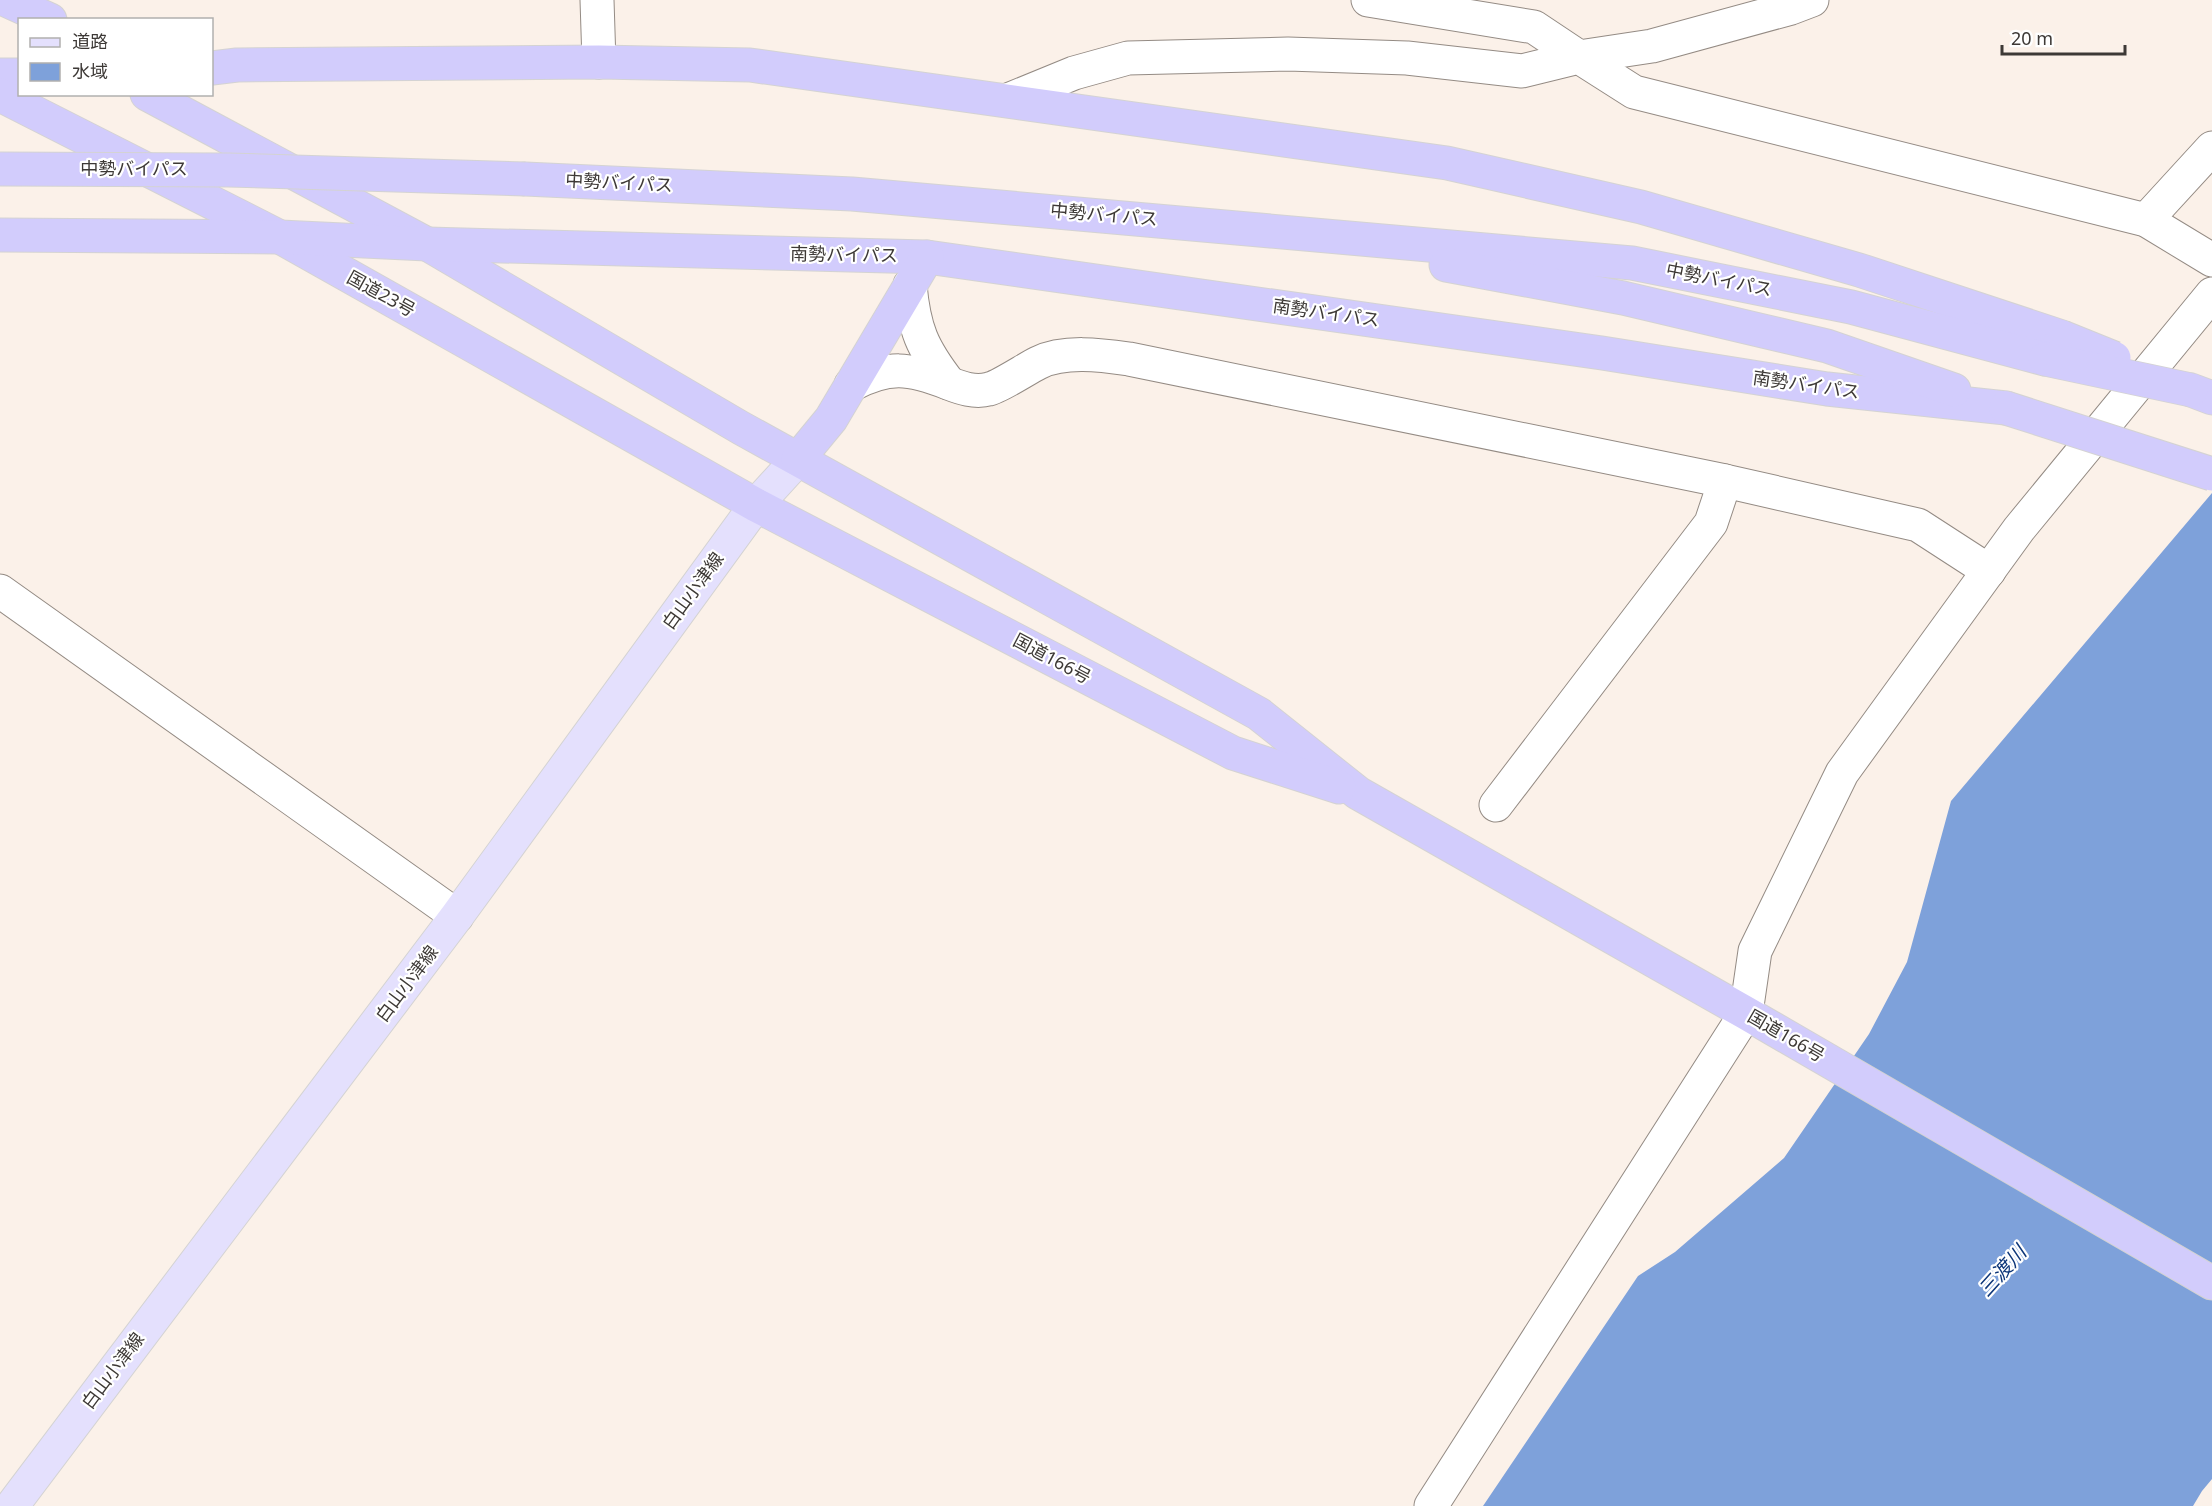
<svg xmlns="http://www.w3.org/2000/svg" width="2212" height="1506" font-family="'Noto Sans','Noto Sans JP',sans-serif">
<style>
.water{fill:#7ea1da}
.lines{fill:none;stroke-linecap:round;stroke-linejoin:round}
.minor-casing{stroke:#948b84;stroke-width:35}
.major-casing{stroke:#d4d3d3;stroke-width:35}
.highway-casing{stroke:#d4d3d3;stroke-width:35}
.minor{stroke:#fff;stroke-width:33}
.major{stroke:#e4e0fd;stroke-width:33}
.highway{stroke:#d2ccfc;stroke-width:33}
.highway-bridge-casing{stroke:#d4d3d3;stroke-width:35;stroke-linecap:butt}
.highway-bridge{stroke:#d2ccfc;stroke-width:33}
.labels{text-anchor:middle;stroke-width:4.5;stroke-linejoin:round;paint-order:stroke}
.street-label{font-size:18px;fill:#3d3936;stroke:#fff}
.water-label{font-size:20px;font-style:italic;fill:#0d3679;stroke:#fff}
</style>
<rect width="100%" height="100%" fill="#fbf1e9"/>
<path class="water" d="M2212,493V1479L2202,1491L2193,1506H1483L1638,1276L1675,1252L1784,1158L1869,1034L1907,962L1951,801Z"/>
<g class="lines">
<defs>
<g id="minor">
<path d="M597,0L599,62"/>
<path d="M1368,0L1534,27L1579,57L1652,46L1791,8L1812,0"/>
<path d="M1008,100L1074,73L1128,58L1288,54L1407,58L1522,71L1579,57L1634,92L2146,220L2212,260"/>
<path d="M2146,220L2212,148"/>
<path d="M910,285C914,329 922,348 949,383"/>
<path d="M851,385C889,365 909,368 948,383C961,388 975,393 989,389C999,387 1026,369 1038,363C1064,350 1101,355 1129,359L1725,481L1918,525L1989,571"/>
<path d="M0,591L457,916"/>
<path d="M1496,805L1711,523L1725,481"/>
<path d="M1431,1506L1746,1013L1755,951L1842,773L2019,529L2212,294"/>
</g>
<path id="major" d="M12,1506L457,916L756,505L798,459"/>
<g id="highway">
<path d="M6,0L50,20"/>
<path d="M212,68L237,65L599,62L750,65L1447,163L1641,207L1859,270L2062,337"/>
<path d="M0,75H20"/>
<path d="M147,94L427,244L741,428L1259,714L1358,793L1746,1013L2212,1283"/>
<path d="M0,95L280,237L756,505L1233,753L1339,787"/>
<path d="M525,179L852,194L1632,263L1851,307L2045,359"/>
<path d="M0,235L280,237L427,244L927,257L1602,353L1827,389L2006,408"/>
<path d="M1446,265L1623,298L1827,346L1954,390"/>
<path d="M2191,390L2212,398"/>
<path d="M798,459L831,419L927,257"/>
</g>
</defs>
<use href="#minor" class="minor-casing"/>
<use href="#major" class="major-casing"/>
<use href="#highway" class="highway-casing"/>
<use href="#minor" class="minor"/>
<use href="#major" class="major"/>
<use href="#highway" class="highway"/>
<defs>
<g id="highway-bridge">
<path d="M0,169L228,170L525,179"/>
<path d="M2062,337L2114,358"/>
<path d="M2045,359L2191,390"/>
<path d="M2006,408L2212,474"/>
</g>
</defs>
<use href="#highway-bridge" class="highway-bridge-casing"/>
<use href="#highway-bridge" class="highway-bridge"/>
</g>
<g class="labels">
<g class="street-label">
<text x="134" y="175">中勢バイパス</text>
<text transform="translate(619 183) rotate(3)" y="6">中勢バイパス</text>
<text transform="translate(1104 215) rotate(5)" y="6">中勢バイパス</text>
<text transform="translate(844 255) rotate(1)" y="6">南勢バイパス</text>
<text transform="translate(1719 280) rotate(11)" y="6">中勢バイパス</text>
<text transform="translate(381 294) rotate(29)" y="6">国道23号</text>
<text transform="translate(1326 313) rotate(8)" y="6">南勢バイパス</text>
<text transform="translate(1806 385) rotate(8)" y="6">南勢バイパス</text>
<text transform="translate(693 591) rotate(-54)" y="6">白山小津線</text>
<text transform="translate(1052 659) rotate(28)" y="6">国道166号</text>
<text transform="translate(407 984) rotate(-53)" y="6">白山小津線</text>
<text transform="translate(1786 1036) rotate(30)" y="6">国道166号</text>
<text transform="translate(113 1371) rotate(-53)" y="6">白山小津線</text>
</g>
<g class="water-label">
<text transform="translate(2002 1271) rotate(-48)" y="7">三渡川</text>
</g>
</g>
<rect x="18" y="18" width="195" height="78" fill="#ffffff" stroke="#b1b0af" stroke-width="1.5"/>
<rect x="30" y="38" width="30" height="9" fill="#e4e0fd" stroke="#b1b0af" stroke-width="1.5"/>
<text x="72" y="48" font-size="18" fill="#3d3936">道路</text>
<rect x="30" y="63" width="30" height="18" fill="#7ea1da" stroke="#b1b0af" stroke-width="1.5"/>
<text x="72" y="78" font-size="18" fill="#3d3936">水域</text>
<path d="M2002 45v9h123v-9" fill="none" stroke="#3d3936" stroke-width="3"/>
<text x="2011" y="45" font-size="18" fill="#3d3936" stroke="#ffffff" stroke-width="4.5" paint-order="stroke">20 m</text>
</svg>
